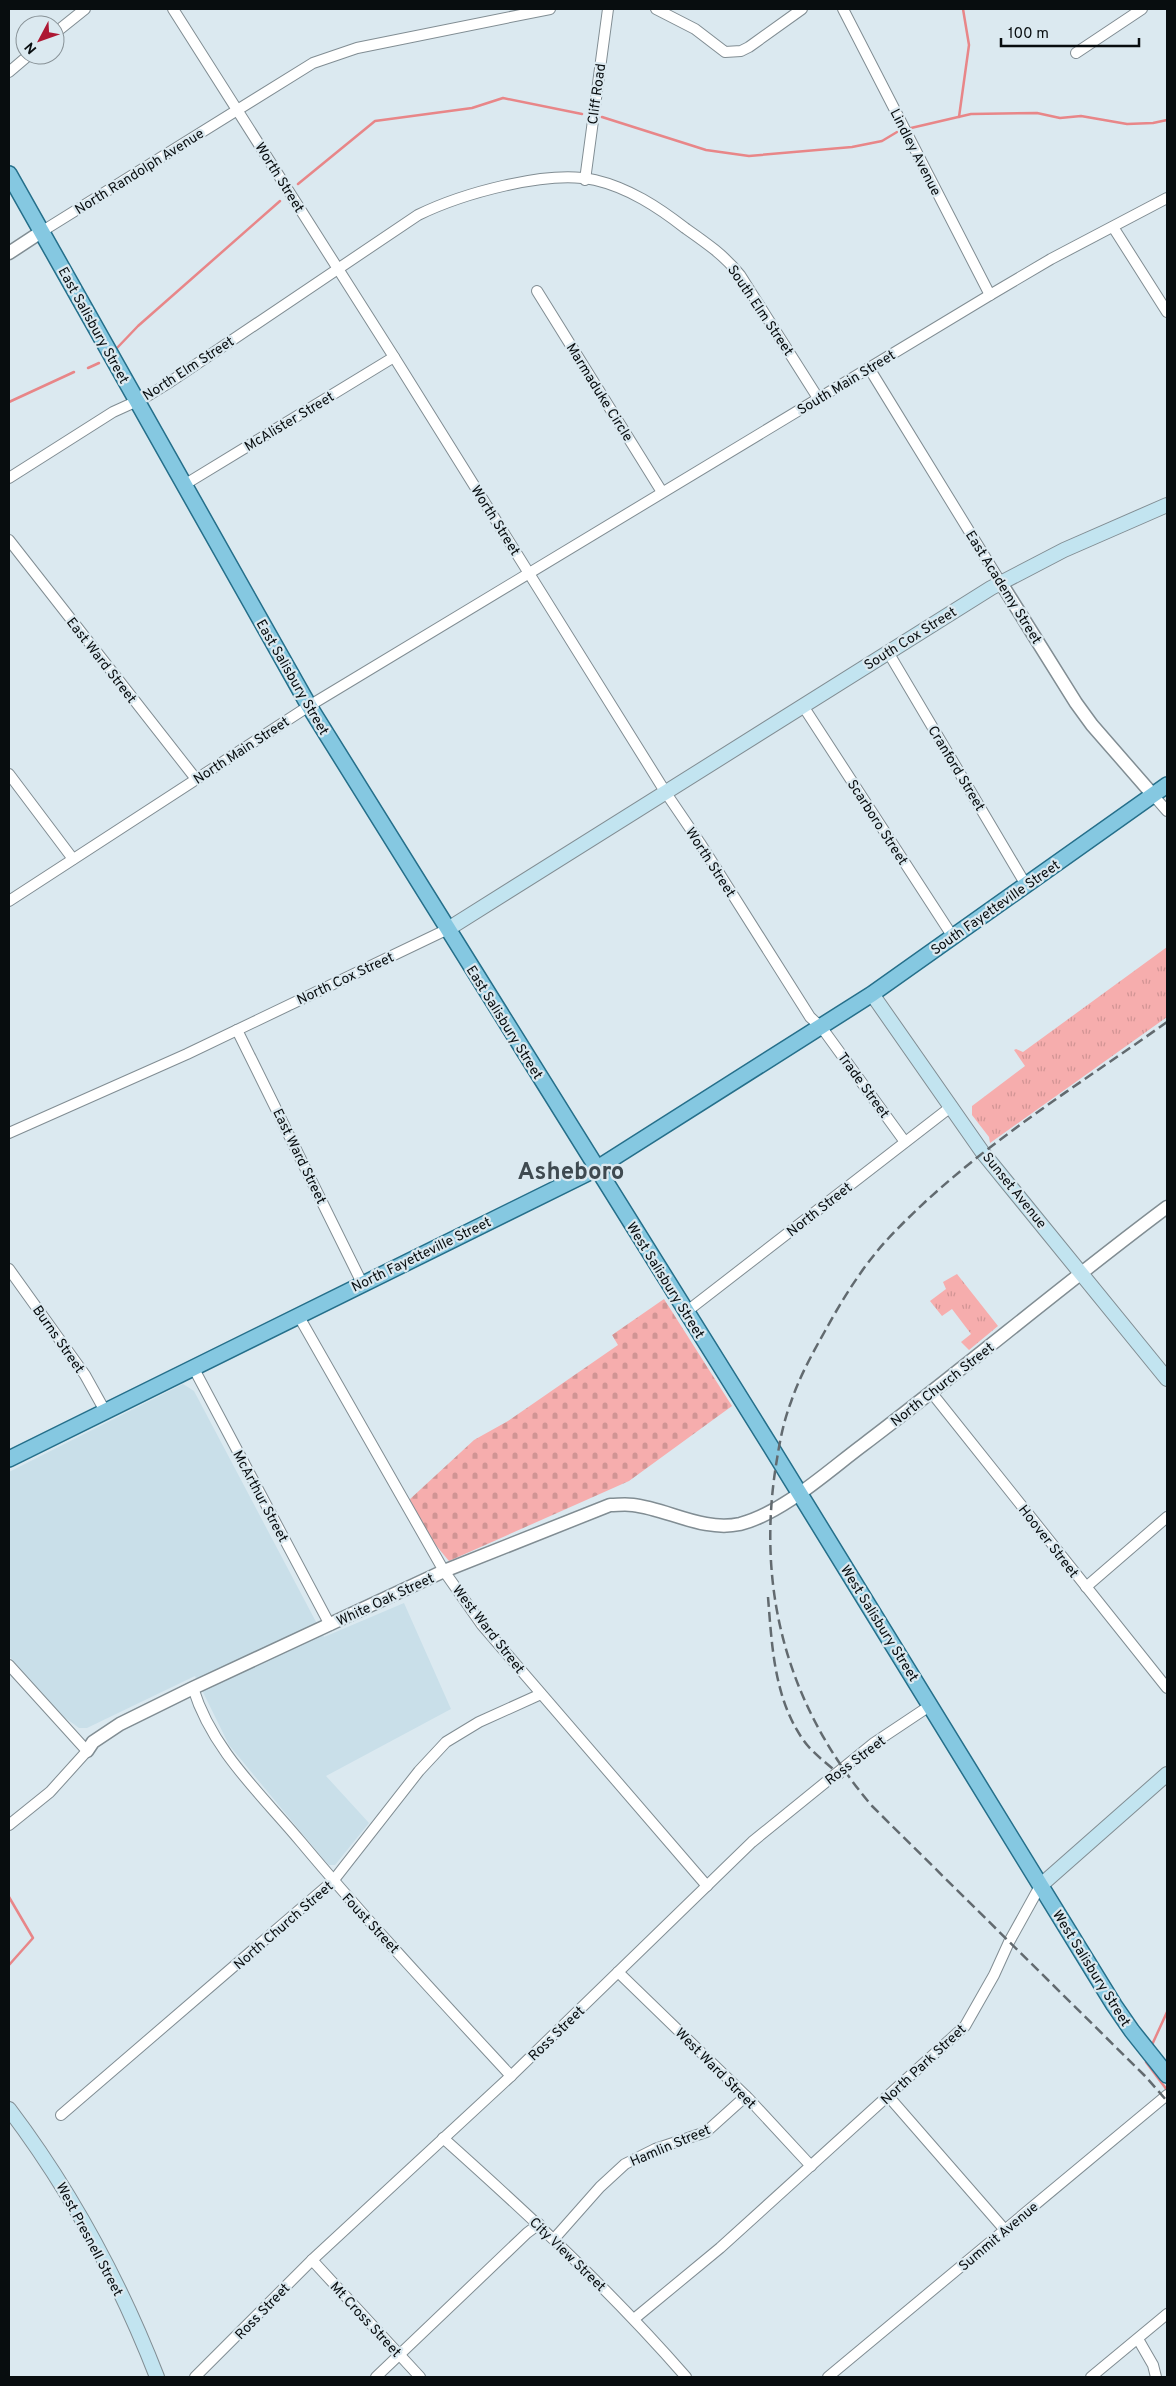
<svg xmlns="http://www.w3.org/2000/svg" width="1176" height="2386" font-family="Overpass,sans-serif">
<style>
.built{fill:#c9dfe9}
.cemetery{fill:url(#cemetery-stones)}
.park{fill:url(#park-tufts)}
.lines{fill:none;stroke-linecap:round;stroke-linejoin:round}
.stream{stroke:#e88688;stroke-width:2.5}
.minor-casing{stroke:#818d93;stroke-width:12}
.tertiary-casing{stroke:#818d93;stroke-width:15}
.secondary-casing{stroke:#818d93;stroke-width:16}
.primary-casing{stroke:#256f8a;stroke-width:18}
.minor{stroke:#fff;stroke-width:10}
.tertiary{stroke:#fff;stroke-width:12}
.secondary{stroke:#c2e4f0;stroke-width:14}
.primary{stroke:#85c8e1;stroke-width:15}
.rail{stroke:#626a6f;stroke-width:2.5;stroke-dasharray:10 5;stroke-linecap:butt}
.labels{text-anchor:middle;stroke-width:4.5;stroke-linejoin:round;paint-order:stroke}
.street-label{font-size:14px;fill:#080d0f;stroke:#dbe9f0}
.town-label{font-size:24px;font-weight:bold;fill:#3f4a50;stroke:#dbe9f0}
</style>
<defs>
<pattern id="cemetery-stones" width="16" height="16" patternUnits="userSpaceOnUse" patternTransform="scale(1.25)"><rect width="16" height="16" fill="#f6adad"/><path d="M2 7V4a2 2 0 0 1 4 0v3zM10 15v-3a2 2 0 0 1 4 0v3z" fill="#d19494"/></pattern>
<pattern id="park-tufts" width="24" height="20" patternUnits="userSpaceOnUse" patternTransform="scale(1.25)"><rect width="24" height="20" fill="#f6adad"/><path d="M3 7l-1-3M5 7V3M7 7l1-3M15 17l-1-3M17 17v-4M19 17l1-3" fill="none" stroke="#d19494"/></pattern>
</defs>
<rect width="100%" height="100%" fill="#dbe9f0"/>
<path class="built" d="M183,1384L194,1391L324,1637L404,1603L451,1709L326,1776L369,1823L335,1865H329L324,1860L229,1745L195,1676L87,1728H79L64,1717L9,1656V1472Z"/>
<path class="cemetery" d="M664,1299L732,1406L629,1481L449,1561L434,1543L409,1500L474,1440L508,1421L618,1345L612,1335Z"/>
<g class="park">
<path d="M1167,947V1017L990,1143L989,1137L972,1115V1106L1025,1066L1014,1050L1016,1049L1023,1052Z"/>
<path d="M957,1274L998,1326L969,1350L961,1342L971,1334L952,1309L942,1316L930,1301L946,1289L943,1282Z"/>
</g>
<g class="lines">
<g class="stream">
<path d="M602,117L706,150L749,156L852,147L882,141L897,132"/>
<path d="M959,117L969,45L963,9"/>
<path d="M911,128L971,114L1037,113L1060,118L1081,116L1127,124L1153,123L1167,120"/>
<path d="M298,184L375,121L472,108L503,98L582,114"/>
<path d="M117,348L138,326L280,201"/>
<path d="M88,368L99,363"/>
<path d="M9,402L74,372"/>
<path d="M9,1897L33,1938L9,1965"/>
<path d="M1151,2047L1167,2012"/>
<path d="M1147,2059L1146,2062L1167,2090"/>
</g>
<defs>
<g id="minor">
<path d="M173,9L394,357L666,793L700,843L810,1017L822,1028L905,1142"/>
<path d="M656,9L695,29L725,52L741,51L749,47L802,9"/>
<path d="M843,9L990,295"/>
<path d="M55,33L85,9"/>
<path d="M1076,53L1142,9"/>
<path d="M9,72L29,55"/>
<path d="M585,180L608,9"/>
<path d="M1113,227L1167,312"/>
<path d="M41,232L313,63L357,48L550,9"/>
<path d="M537,291L662,492"/>
<path d="M869,368L1001,583"/>
<path d="M9,478L113,412L146,397L167,384L418,215C461,194 548,169 595,180C629,188 658,207 685,228C705,242 724,255 740,275L818,398"/>
<path d="M184,485L394,357"/>
<path d="M9,540L196,779"/>
<path d="M888,652L1026,885"/>
<path d="M803,706L953,937"/>
<path d="M9,774L73,859"/>
<path d="M1153,795L1167,811"/>
<path d="M9,901L309,706L990,295L1051,259L1167,198"/>
<path d="M237,1030L362,1283"/>
<path d="M9,1133L187,1054L448,929"/>
<path d="M9,1269L85,1375L105,1411"/>
<path d="M686,1312L952,1106"/>
<path d="M298,1315L444,1571L482,1625L707,1886"/>
<path d="M193,1367L330,1625"/>
<path d="M931,1392L1167,1688"/>
<path d="M1086,1587L1167,1517"/>
<path d="M9,1665L87,1751L50,1792L9,1825"/>
<path d="M193,1688C212,1750 261,1794 301,1842C368,1922 440,1999 511,2076"/>
<path d="M618,1972L748,2098L811,2166"/>
<path d="M889,2097L1005,2230"/>
<path d="M61,2115L333,1881L419,1771L446,1742L479,1722L541,1694"/>
<path d="M443,2138C528,2214 611,2291 686,2377"/>
<path d="M554,2239L600,2187L625,2164L655,2149L706,2132L746,2096"/>
<path d="M312,2260L420,2377"/>
<path d="M634,2319L720,2248L965,2026L994,1975L1009,1942L1040,1886"/>
<path d="M1138,2339L1153,2365L1156,2377"/>
<path d="M195,2377L312,2260L511,2076L752,1842L874,1743L931,1705"/>
<path d="M376,2377L527,2233L539,2224"/>
<path d="M828,2377L1167,2095"/>
<path d="M1091,2377L1167,2314"/>
</g>
<g id="tertiary">
<path d="M9,253L41,232"/>
<path d="M1001,583L1076,703L1092,725L1153,795"/>
<path d="M87,1751L93,1742L120,1724L193,1688L444,1571L610,1505C618,1505 625,1504 633,1505C668,1509 703,1532 740,1524C783,1513 828,1471 863,1445C966,1367 1064,1284 1167,1207"/>
</g>
<g id="secondary">
<path d="M448,929L991,588L1064,550L1167,505"/>
<path d="M872,994L983,1153L1167,1379"/>
<path d="M1040,1886L1167,1774"/>
<path d="M9,2109C71,2191 120,2282 157,2377"/>
</g>
<g id="primary">
<path d="M9,174L309,706L771,1447L1114,2005L1132,2031L1167,2075"/>
<path d="M9,1459L596,1169L872,994L1167,785"/>
</g>
</defs>
<use href="#minor" class="minor-casing"/>
<use href="#tertiary" class="tertiary-casing"/>
<use href="#secondary" class="secondary-casing"/>
<use href="#primary" class="primary-casing"/>
<use href="#minor" class="minor"/>
<use href="#tertiary" class="tertiary"/>
<use href="#secondary" class="secondary"/>
<use href="#primary" class="primary"/>
<g class="rail">
<path d="M1167,1022C1070,1091 966,1154 885,1242C861,1269 842,1300 825,1331C812,1354 799,1378 791,1402C784,1420 780,1440 777,1459C755,1588 787,1706 872,1806L1145,2076L1167,2101"/>
<path d="M768,1597C772,1646 774,1699 804,1741C814,1755 831,1766 843,1778"/>
</g>
</g>
<g class="labels">
<g class="street-label">
<text transform="translate(596 94) rotate(-82)" y="5">Cliff Road</text>
<text transform="translate(916 152) rotate(63)" y="5">Lindley Avenue</text>
<text transform="translate(139 171) rotate(-32)" y="5">North Randolph Avenue</text>
<text transform="translate(280 177) rotate(58)" y="5">Worth Street</text>
<text transform="translate(761 310) rotate(56)" y="5">South Elm Street</text>
<text transform="translate(94 325) rotate(61)" y="5">East Salisbury Street</text>
<text transform="translate(188 368) rotate(-33)" y="5">North Elm Street</text>
<text transform="translate(846 382) rotate(-31)" y="5">South Main Street</text>
<text transform="translate(600 392) rotate(58)" y="5">Marmaduke Circle</text>
<text transform="translate(289 421) rotate(-31)" y="5">McAlister Street</text>
<text transform="translate(496 520) rotate(58)" y="5">Worth Street</text>
<text transform="translate(1004 587) rotate(58)" y="5">East Academy Street</text>
<text transform="translate(910 638) rotate(-32)" y="5">South Cox Street</text>
<text transform="translate(102 660) rotate(52)" y="5">East Ward Street</text>
<text transform="translate(293 677) rotate(60)" y="5">East Salisbury Street</text>
<text transform="translate(241 750) rotate(-33)" y="5">North Main Street</text>
<text transform="translate(957 768) rotate(59)" y="5">Cranford Street</text>
<text transform="translate(878 822) rotate(57)" y="5">Scarboro Street</text>
<text transform="translate(711 862) rotate(57)" y="5">Worth Street</text>
<text transform="translate(995 907) rotate(-35)" y="5">South Fayetteville Street</text>
<text transform="translate(345 978) rotate(-25)" y="5">North Cox Street</text>
<text transform="translate(505 1022) rotate(58)" y="5">East Salisbury Street</text>
<text transform="translate(864 1085) rotate(54)" y="5">Trade Street</text>
<text transform="translate(300 1156) rotate(64)" y="5">East Ward Street</text>
<text transform="translate(1015 1190) rotate(51)" y="5">Sunset Avenue</text>
<text transform="translate(819 1209) rotate(-38)" y="5">North Street</text>
<text transform="translate(421 1254) rotate(-26)" y="5">North Fayetteville Street</text>
<text transform="translate(666 1280) rotate(58)" y="5">West Salisbury Street</text>
<text transform="translate(59 1339) rotate(55)" y="5">Burns Street</text>
<text transform="translate(942 1384) rotate(-38)" y="5">North Church Street</text>
<text transform="translate(261 1496) rotate(62)" y="5">McArthur Street</text>
<text transform="translate(1049 1541) rotate(52)" y="5">Hoover Street</text>
<text transform="translate(385 1599) rotate(-25)" y="5">White Oak Street</text>
<text transform="translate(880 1623) rotate(58)" y="5">West Salisbury Street</text>
<text transform="translate(489 1629) rotate(52)" y="5">West Ward Street</text>
<text transform="translate(855 1760) rotate(-37)" y="5">Ross Street</text>
<text transform="translate(371 1923) rotate(47)" y="5">Foust Street</text>
<text transform="translate(283 1925) rotate(-41)" y="5">North Church Street</text>
<text transform="translate(1092 1968) rotate(58)" y="5">West Salisbury Street</text>
<text transform="translate(556 2033) rotate(-44)" y="5">Ross Street</text>
<text transform="translate(923 2064) rotate(-43)" y="5">North Park Street</text>
<text transform="translate(716 2068) rotate(45)" y="5">West Ward Street</text>
<text transform="translate(670 2145) rotate(-23)" y="5">Hamlin Street</text>
<text transform="translate(998 2236) rotate(-40)" y="5">Summit Avenue</text>
<text transform="translate(90 2239) rotate(62)" y="5">West Presnell Street</text>
<text transform="translate(568 2254) rotate(44)" y="5">City View Street</text>
<text transform="translate(262 2311) rotate(-46)" y="5">Ross Street</text>
<text transform="translate(366 2319) rotate(47)" y="5">Mt Cross Street</text>
</g>
<g class="town-label">
<text x="571" y="1179">Asheboro</text>
</g>
</g>
<rect width="1176" height="2386" fill="none" stroke="#080d0f" stroke-width="20"/>
<g transform="translate(40 40) rotate(229)"><circle r="24" fill="#dbe9f0" stroke="#879196"/>
<path d="M0-4L9 19L0 12L-9 19Z" fill="#ad1833"/>
<text y="-8" font-size="14" font-weight="bold" text-anchor="middle" fill="#080d0f">N</text>
</g>
<path d="M1001 38v8h138v-8" fill="none" stroke="#080d0f" stroke-width="2.5"/>
<text x="1008" y="38" font-size="15" fill="#080d0f" stroke="#dbe9f0" stroke-width="4" paint-order="stroke">100 m</text>
</svg>
